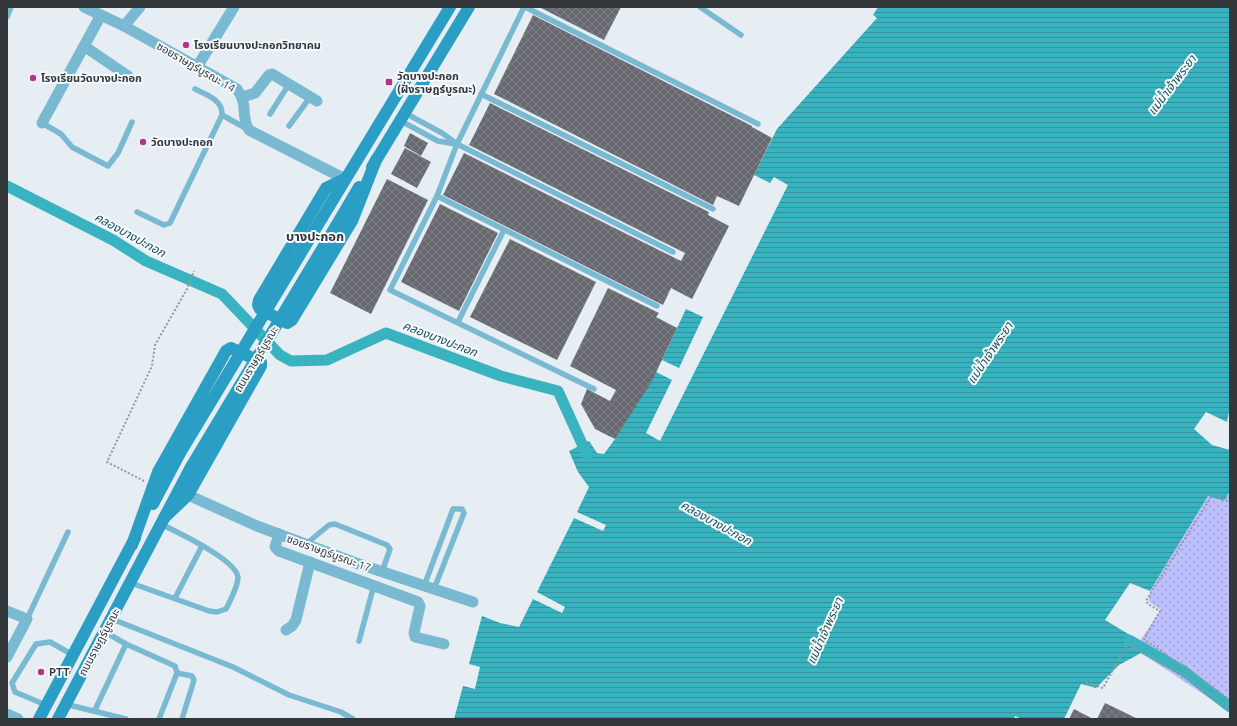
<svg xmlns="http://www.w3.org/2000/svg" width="1237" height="726" font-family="Ubuntu,'Noto Sans Thai',sans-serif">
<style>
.grass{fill:url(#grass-dots)}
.water{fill:url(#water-rules)}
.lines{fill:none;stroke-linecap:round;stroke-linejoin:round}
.canal{stroke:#38b3bf;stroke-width:11}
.building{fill:url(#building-cross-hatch)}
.path{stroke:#94999d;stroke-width:2;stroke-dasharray:2 2;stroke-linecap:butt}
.lane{stroke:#79b9d2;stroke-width:5.5}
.street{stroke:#79b9d2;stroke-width:11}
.secondary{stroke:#2a9ec4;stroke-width:12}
.secondary-bridge{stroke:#2a9ec4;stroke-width:12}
.poi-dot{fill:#b0378a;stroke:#f5fafe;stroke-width:1.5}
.labels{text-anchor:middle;stroke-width:4;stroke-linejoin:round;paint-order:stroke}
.poi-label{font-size:11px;font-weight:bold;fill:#343739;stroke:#f5fafe;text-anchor:start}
.street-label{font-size:11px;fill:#343739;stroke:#f5fafe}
.water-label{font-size:12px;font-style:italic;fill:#1a4e53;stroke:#f5fafe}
.quarter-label{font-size:13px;font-weight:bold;fill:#343739;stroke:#f5fafe}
</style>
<defs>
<pattern id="grass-dots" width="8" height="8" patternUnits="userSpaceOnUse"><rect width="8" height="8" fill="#bebfff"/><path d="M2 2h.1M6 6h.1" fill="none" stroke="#9b9ccf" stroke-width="1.8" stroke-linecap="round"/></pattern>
<pattern id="water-rules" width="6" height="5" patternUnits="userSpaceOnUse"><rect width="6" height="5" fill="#38b3bf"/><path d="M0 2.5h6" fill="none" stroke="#30929c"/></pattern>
<pattern id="building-cross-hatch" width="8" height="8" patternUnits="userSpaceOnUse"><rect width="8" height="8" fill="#676a71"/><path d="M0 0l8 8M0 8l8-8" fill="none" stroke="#7e8086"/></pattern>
</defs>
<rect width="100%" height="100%" fill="#e6edf3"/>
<path class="grass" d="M1230,491V712L1141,653L1140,641L1161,610L1149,602L1150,591L1208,496L1224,501Z"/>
<g class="water">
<path d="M878,7H1230V406L1227,422L1206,412L1194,429L1212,445L1230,450V491L1224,501L1208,496L1150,591L1130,583L1105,620L1140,641L1141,653L1119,665L1096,688L1081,684L1064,719H1022L1015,716L1014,719H454L463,686L475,689L480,667L469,664L482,616L500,623L519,627L533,599L562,613L565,607L537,592L574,518L603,531L606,525L577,512L589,487L578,472L569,451L589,441L597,453L604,454L615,439L656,372L672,380L646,433L660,441L788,185L774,177L770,183L754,175L777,129L877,18L873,15Z"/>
<path d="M686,309L703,317L679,368L662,360Z"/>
</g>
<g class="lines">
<g class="canal">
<path d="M7,186L113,240L146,261L222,294L280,355L291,361L327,360L386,333L501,376L558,391L588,457"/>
<path d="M1129,640L1185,672L1230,707"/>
</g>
</g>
<g class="building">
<path d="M539,7H621L604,40Z"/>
<path d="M533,15L752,126V127L772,138L739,206L717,196L713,205L494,94Z"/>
<path d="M490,103L709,212L708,215L729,226L692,299L671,288L663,305L443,195L464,153L681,261L685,253L469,145Z"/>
<path d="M410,133L428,143L421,156L404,146Z"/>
<path d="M405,148L431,162L417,188L391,174Z"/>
<path d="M387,179L428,200L371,314L330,293Z"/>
<path d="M440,204L498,233L459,311L401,282Z"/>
<path d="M510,239L596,282L557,360L470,317Z"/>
<path d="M608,288L659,313L656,317L677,328L652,381L615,439L595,429L581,404L587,389L610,401L616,390L570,366Z"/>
<path d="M1105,703L1138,719H1097Z"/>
<path d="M1074,709L1093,719H1069Z"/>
</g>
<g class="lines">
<g class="path">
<path d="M144,481L107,462L152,366L155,345L187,289L194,271"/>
<path d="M1230,497L1227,501L1213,494L1146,601L1148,604L1160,611L1144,639L1230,700"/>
<path d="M1086,682L1103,688L1127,644L1184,676L1230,709"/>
</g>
<g class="lane">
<path d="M524,7L457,144L437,196L390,290L594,389"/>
<path d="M525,7L758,124"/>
<path d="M700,7L741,35"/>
<path d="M7,17L11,7"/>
<path d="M195,89C207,95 223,100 222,115"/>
<path d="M481,94L713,209"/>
<path d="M405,113L442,133L457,144L673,252"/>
<path d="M270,114L289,84"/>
<path d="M401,121L438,141L456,144"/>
<path d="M42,123L61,134L72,147L108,166L118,153L132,122"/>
<path d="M289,126L311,96"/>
<path d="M437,196L657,306"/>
<path d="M137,212L164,225L170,223L222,115L247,129"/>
<path d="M458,322L504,230"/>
<path d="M306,544L329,525L335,524L387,545L390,549L382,572"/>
<path d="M131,583L209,611L217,612L226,609C231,599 237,589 238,578C238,560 176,532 161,524"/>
<path d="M424,586L453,509H462L464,513L434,589"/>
<path d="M175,598L202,546"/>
<path d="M27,619L68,532"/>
<path d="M112,619L233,667L289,695L341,712L353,719"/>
<path d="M105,632L126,644L175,666L177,673L159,719"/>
<path d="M359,641L374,585"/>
<path d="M177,673L192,676L194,680L182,719"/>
<path d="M65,704L126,719"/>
<path d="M46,705L15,692L12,683L36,644L50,642L73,655"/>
<path d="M95,710L126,644"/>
</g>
<g class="street">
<path d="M84,7L124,26L237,89C249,105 240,116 249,130L345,179"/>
<path d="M124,26L140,7"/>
<path d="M84,46L128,76"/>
<path d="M197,67L234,7"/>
<path d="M243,97L255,93L269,75L272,74L317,101"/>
<path d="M42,123L101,15"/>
<path d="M188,495L257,526L356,563L473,602"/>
<path d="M279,534L275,547L279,551L418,602L420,606L414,633L415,637L444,644"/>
<path d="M7,611L27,619L7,657"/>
<path d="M286,630L292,626L296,620L310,562"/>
<path d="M7,714L18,719"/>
</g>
<g class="secondary">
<path d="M372,167L469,7"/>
<path d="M345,179L326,188L259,300L258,305L260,309L287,323L292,320L352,221L376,160"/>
<path d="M322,218L450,7"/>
<path d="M336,226L359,187"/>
<path d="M153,504L180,453"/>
<path d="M132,545L158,472L226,351L231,348L261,362V366L188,495L164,518"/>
<path d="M39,719L135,538"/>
<path d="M58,719L191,467"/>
</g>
<g class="secondary-bridge">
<path d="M180,453L322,218"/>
<path d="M191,467L336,226"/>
</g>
</g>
<g class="poi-dot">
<circle cx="186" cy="45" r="4"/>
<circle cx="33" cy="78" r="4"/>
<rect x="385" y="78" width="8" height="8" rx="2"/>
<circle cx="143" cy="142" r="4"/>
<circle cx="41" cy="672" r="4"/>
</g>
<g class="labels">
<g class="poi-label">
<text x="194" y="49">โรงเรียนบางปะกอกวิทยาคม</text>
<text x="397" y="80">วัดบางปะกอก<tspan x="397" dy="13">(ฝั่งราษฎร์บูรณะ)</tspan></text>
<text x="41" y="82">โรงเรียนวัดบางปะกอก</text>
<text x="151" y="146">วัดบางปะกอก</text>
<text x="49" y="676">PTT</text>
</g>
<g class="street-label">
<text transform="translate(196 67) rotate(30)" y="4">ซอยราษฎร์บูรณะ 14</text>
<text transform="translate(256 359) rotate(-59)" y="4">ถนนราษฎร์บูรณะ</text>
<text transform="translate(329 553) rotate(20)" y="4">ซอยราษฎร์บูรณะ 17</text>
<text transform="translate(99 642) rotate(-62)" y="4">ถนนราษฎร์บูรณะ</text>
</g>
<g class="water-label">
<text transform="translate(1172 85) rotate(-53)" y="4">แม่น้ำเจ้าพระยา</text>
<text transform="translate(130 235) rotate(29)" y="4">คลองบางปะกอก</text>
<text transform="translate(440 339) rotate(21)" y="4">คลองบางปะกอก</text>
<text transform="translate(990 353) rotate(-56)" y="4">แม่น้ำเจ้าพระยา</text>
<text transform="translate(716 523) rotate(29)" y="4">คลองบางปะกอก</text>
<text transform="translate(825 631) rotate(-66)" y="4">แม่น้ำเจ้าพระยา</text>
</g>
<g class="quarter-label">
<text x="315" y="241">บางปะกอก</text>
</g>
</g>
<rect width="1237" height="726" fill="none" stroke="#343739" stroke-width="16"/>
</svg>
